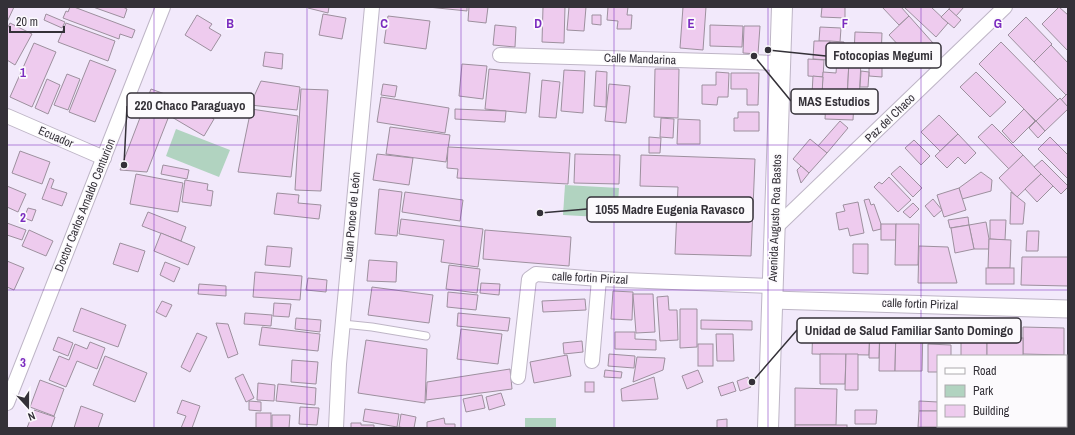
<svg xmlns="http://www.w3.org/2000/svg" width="1075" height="435" font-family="'Archivo Narrow',sans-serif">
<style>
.green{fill:#b1d3c0}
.building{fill:#eecbee;stroke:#9d909e}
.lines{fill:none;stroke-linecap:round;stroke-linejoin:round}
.service-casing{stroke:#beb5c6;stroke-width:9}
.minor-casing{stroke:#beb5c6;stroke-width:16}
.tertiary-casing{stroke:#beb5c6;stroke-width:19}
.secondary-casing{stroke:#beb5c6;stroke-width:22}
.service{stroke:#fff;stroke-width:7}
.minor{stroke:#fff;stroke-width:14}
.tertiary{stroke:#fff;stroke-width:17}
.secondary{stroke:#fff;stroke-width:20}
.grid{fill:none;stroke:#7b2cbf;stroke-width:1;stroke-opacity:0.55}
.labels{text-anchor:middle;stroke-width:3.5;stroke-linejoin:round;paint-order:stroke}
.street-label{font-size:12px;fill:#343138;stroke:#fcfafd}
.grid-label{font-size:13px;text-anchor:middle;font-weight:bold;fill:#7b2cbf;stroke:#fcfafd;stroke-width:3.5;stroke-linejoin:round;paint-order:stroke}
.leader{fill:none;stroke:#343138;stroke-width:1.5}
.callout-dot{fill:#343138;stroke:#fcfafd;stroke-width:1.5}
.callout{fill:#fcfafd;stroke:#343138;stroke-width:1.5}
.callout-label{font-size:13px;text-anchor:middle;font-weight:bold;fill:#343138}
</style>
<rect width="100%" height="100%" fill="#f2e9fb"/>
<g class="green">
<path d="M176,129L230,150L219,177L166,156Z"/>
<path d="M565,185L619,188L617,218L563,215Z"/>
<rect x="525" y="418" width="31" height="10"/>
</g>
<g class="building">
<path d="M7,7H14L7,22Z"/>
<path d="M70,7H74L135,30L132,38L120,34L119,39L63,18L66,11L68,12Z"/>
<path d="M93,7H123L127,9L124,18Z"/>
<path d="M308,7H329L328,13L308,8Z"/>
<path d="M428,7H467V11Z"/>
<path d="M469,7H488L486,23L468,21Z"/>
<path d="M543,7H565L564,43L542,42Z"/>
<path d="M569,7H586L584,31L567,30Z"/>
<path d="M608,7H628L627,15H632L631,29H617L618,21L607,20Z"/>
<path d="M683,7H706L703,50L680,48Z"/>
<path d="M822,7H845V18L821,17Z"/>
<path d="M882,7H901L909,16L899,25Z"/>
<path d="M904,7H931L948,23L936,37Z"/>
<path d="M950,7H964L956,16L949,9Z"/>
<path d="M1059,7L1068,15V51L1042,24Z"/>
<path d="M949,9L961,20L954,28L941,17Z"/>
<path d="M46,14L65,22L62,28L44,20Z"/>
<path d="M323,14L346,18L342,39L319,35Z"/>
<path d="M197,15L212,24L209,28L221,35L211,51L185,35Z"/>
<path d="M592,15H601V25L592,24Z"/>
<path d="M388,16L430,21L426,49L384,43Z"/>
<path d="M909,16L933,43L913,61L889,35Z"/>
<path d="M1026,17L1052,44L1034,62L1008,35Z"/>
<path d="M10,23L32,34L15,65L7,60V29Z"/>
<path d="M66,23L115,41L108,61L58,42Z"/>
<path d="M495,25L516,27L515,47L493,45Z"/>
<path d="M710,25L743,26L742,47L710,46Z"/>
<path d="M744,26H760L758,54L743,53Z"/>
<path d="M820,27L841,28L840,42L819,41Z"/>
<path d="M855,32L882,33L881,57L854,55Z"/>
<path d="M814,41H830L829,60L813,59Z"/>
<path d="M830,41L844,42V54L829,53Z"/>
<path d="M1001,42L1058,100L1036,121L979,64Z"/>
<path d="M34,43L56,52L32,107L10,97Z"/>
<path d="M1051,45L1068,63V93L1066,95L1034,62Z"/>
<path d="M265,52L283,54L282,69L263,66Z"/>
<path d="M808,59L824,60L823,77L808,76Z"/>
<path d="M90,60L116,70L95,122L69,112Z"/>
<path d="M837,60H849L847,102L826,101V95L822,94L823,72L836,73Z"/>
<path d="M849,60L861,61L859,103L847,102Z"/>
<path d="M462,64L487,66L483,99L459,96Z"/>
<path d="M869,64L882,65V77L869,76Z"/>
<path d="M489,69L530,73L526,113L485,109Z"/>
<path d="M655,69H679L678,118L654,117Z"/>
<path d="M564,70L585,71L583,113L561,111Z"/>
<path d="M596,71L607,72L606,107L594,106Z"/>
<path d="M861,71L869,72L868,87H860Z"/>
<path d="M716,72L729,73L728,97H718L717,105L702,104V85H716Z"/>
<path d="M976,72L1006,102L990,117L960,87Z"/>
<path d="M731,73H759L758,105H747V89H731Z"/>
<path d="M67,74L80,79L68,110L54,105Z"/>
<path d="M813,76L823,77L822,94H812Z"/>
<path d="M47,79L60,85L48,114L35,108Z"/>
<path d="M542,80L560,82L556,118L539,117Z"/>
<path d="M261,81L300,87L297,110L250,105Z"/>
<path d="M383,84L397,86L395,97L381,95Z"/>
<path d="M609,84L630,86L626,123L605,121Z"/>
<path d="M151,89L176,98L147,172L120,170Z"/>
<path d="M301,89L328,90L321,191L295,190Z"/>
<path d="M1068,93V107L1061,100Z"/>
<path d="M811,94L826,95L825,114L810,113Z"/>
<path d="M381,97L449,108L445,133L377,122Z"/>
<path d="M1060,98L1068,107V109L1045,131L1036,121Z"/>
<path d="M180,99L214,119L204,136L170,116Z"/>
<path d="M826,101L854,102L853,120L825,119Z"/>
<path d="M251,109L298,116L291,177L238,172Z"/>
<path d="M455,109L506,111L505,122L455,119Z"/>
<path d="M1024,109L1035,121L1013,143L1002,131Z"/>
<path d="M738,112H759V131H734V118H738Z"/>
<path d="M939,115L958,134L940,151L921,132Z"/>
<path d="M661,118L674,119L673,138L660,137Z"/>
<path d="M678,119L700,120V144H677Z"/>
<path d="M840,121L848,128L827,153L818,146Z"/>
<path d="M1036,121L1045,131L1038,138L1029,128Z"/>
<path d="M992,124L1023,155L1009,169L978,137Z"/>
<path d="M390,127L450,135L446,162L386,154Z"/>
<path d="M958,134L976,153L965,164L958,157L947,168L935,156Z"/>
<path d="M649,137L661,138L660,153H649Z"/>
<path d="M1050,137L1068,155V179L1038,149Z"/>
<path d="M810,139L827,153L809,173L793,159Z"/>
<path d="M914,140L930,156L921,165L905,148Z"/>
<path d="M448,147L570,153L568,184L457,178L458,169L447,168Z"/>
<path d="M20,151L50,162L42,184L12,173Z"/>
<path d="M377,154L413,158L409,185L373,180Z"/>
<path d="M575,154L620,155L619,184L574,183Z"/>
<path d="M641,155L755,159L751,256L675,254L678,187L640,186Z"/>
<path d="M1023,155L1041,174L1017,197L999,178Z"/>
<path d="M1042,160L1068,186V187L1061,194L1034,167Z"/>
<path d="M163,165L189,170L187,179L161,174Z"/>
<path d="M801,166L809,173L801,183L797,170Z"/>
<path d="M900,166L922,188L913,197L891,174Z"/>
<path d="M981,172L992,180L991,191L962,199L959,188Z"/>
<path d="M136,174L183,183L178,212L130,204Z"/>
<path d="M1041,174L1053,186L1037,202L1025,189Z"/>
<path d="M889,177L911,200L898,212L874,187L879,182L882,184Z"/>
<path d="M50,178L54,180L51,188L67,193L62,206L42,199Z"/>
<path d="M185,180L208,184L207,190L213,191L211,206L182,202Z"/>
<path d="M7,186L26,194L18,212L7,207Z"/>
<path d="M959,188L966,210L944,217L937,195Z"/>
<path d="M379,189L402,192L397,236L375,234Z"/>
<path d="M405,192L463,200L460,221L402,212Z"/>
<path d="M1011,192L1025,203L1023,224H1010Z"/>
<path d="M277,193L299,195L298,203L321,205L319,219L274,214Z"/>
<path d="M869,199L871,205L874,204L881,224V229L873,231L864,200Z"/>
<path d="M933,199L942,210L934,217L925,206Z"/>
<path d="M858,202L864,233L850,236L848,228L839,230L836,213L845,211L843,205Z"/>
<path d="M913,203L919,209L910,218L903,212Z"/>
<path d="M28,208L36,210L32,221L24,218Z"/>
<path d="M148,212L186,227L181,241L142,226Z"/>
<path d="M968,217L969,225L950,228L948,220Z"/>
<path d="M401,219L483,229L478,267L441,262L444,240L399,234Z"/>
<path d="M990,220H1006L1005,240L990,239Z"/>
<path d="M986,222L989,239V249H974L969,225Z"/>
<path d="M7,223L26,230L22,240L7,235Z"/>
<rect x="881" y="224" width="15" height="16"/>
<path d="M896,224H919L918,265H895Z"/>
<path d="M969,225L974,249L955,253L951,228Z"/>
<path d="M29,230L53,241L46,256L22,246Z"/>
<path d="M485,230L571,237L569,266L483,259Z"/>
<path d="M1027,231H1039L1038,251H1026Z"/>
<path d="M161,233L195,247L188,265L154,251Z"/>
<path d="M989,239L1011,240L1010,268H988Z"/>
<path d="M120,243L145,251L138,272L113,264Z"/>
<path d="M853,244H868V274L853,273Z"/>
<path d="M267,246L292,248L290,267L265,265Z"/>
<path d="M919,246L948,247L957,283H918Z"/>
<path d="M1022,257H1068V286L1021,285Z"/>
<path d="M369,260L397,262L396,282L367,281Z"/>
<path d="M7,261L24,268L14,290L7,287Z"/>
<path d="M165,262L180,268L174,282L160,275Z"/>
<path d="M449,265L480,269L477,293L446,289Z"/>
<rect x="986" y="268" width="28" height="16"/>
<path d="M255,272L302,276L300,300L253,297Z"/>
<path d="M308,278L327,280L326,292L306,290Z"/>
<path d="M481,283L500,284L499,295L480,293Z"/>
<path d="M199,284L226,286V296L198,294Z"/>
<path d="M372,287L433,295L429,323L368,315Z"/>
<path d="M613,291L633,292L632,320L611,319Z"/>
<path d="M448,292L478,295L476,310L447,307Z"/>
<path d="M633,294H653L655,332L636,333Z"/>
<path d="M668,296L669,310H677L678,340L660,341L657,297Z"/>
<path d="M585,299L586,310L543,312L542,301Z"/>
<path d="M162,301L172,305L166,317L156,312Z"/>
<path d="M274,303L291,304L289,317L273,316Z"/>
<path d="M81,308L126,325L118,347L73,331Z"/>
<path d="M680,309H697V347L680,348Z"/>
<path d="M245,313L272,315L271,326L244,324Z"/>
<path d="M458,313L510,318L508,331L457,326Z"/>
<path d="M296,318L321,320L320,332L295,329Z"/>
<path d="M701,320L752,321V330L701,329Z"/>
<path d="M813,321L870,322L869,355L812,354Z"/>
<path d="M870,322H880L879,358H869Z"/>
<path d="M880,322H896L895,371H879Z"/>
<path d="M216,323L228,324L238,354L228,358Z"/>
<rect x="961" y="325" width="26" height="31"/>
<path d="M896,326H923L922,371H895Z"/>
<path d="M262,327L320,334L318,351L259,345Z"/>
<path d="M1023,327L1064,328V355L1023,354Z"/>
<path d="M461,329L502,334L498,364L457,359Z"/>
<path d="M615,332H635V339L656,340V350L615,349Z"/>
<path d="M197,333L207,337L190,372L181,367Z"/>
<path d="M716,334H733L734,361H717Z"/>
<path d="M58,337L73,343L68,356L53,350Z"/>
<rect x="987" y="338" width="36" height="18"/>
<path d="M366,340L427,349L425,403L358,393Z"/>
<path d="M582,341L583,352L564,354L563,343Z"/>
<path d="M90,342L105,348L97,369L77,361L66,387L49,380L59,356L69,360L75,344L87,349Z"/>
<rect x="698" y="344" width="15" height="22"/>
<path d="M928,344L951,345V356H938V372H928Z"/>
<path d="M609,354L635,356L634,368L608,366Z"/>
<path d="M820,354H846L845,384H820Z"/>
<path d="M846,354H858V390H845Z"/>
<path d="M567,355L571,376L534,383L530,362Z"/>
<path d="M105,356L147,373L135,402L93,385Z"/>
<path d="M637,357L665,358L663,370L633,382Z"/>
<path d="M292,360L318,362L316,384L291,382Z"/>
<path d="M510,369L512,389L426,400L427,382Z"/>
<path d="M605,370L622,372L621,378L604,377Z"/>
<path d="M698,370L703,382L687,389L682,376Z"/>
<path d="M243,374L254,398L246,402L235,378Z"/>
<path d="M654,377L658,399L622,401L621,389Z"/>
<path d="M748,377L751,387L740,391L737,381Z"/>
<path d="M40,380L64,389L54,416L30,407Z"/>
<rect x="585" y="382" width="9" height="10"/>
<path d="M733,382L736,391L721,396L718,387Z"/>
<path d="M258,383L275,385L274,401L257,400Z"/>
<path d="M278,384L316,388L315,405L276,401Z"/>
<path d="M795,388L837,389L836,425H795Z"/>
<path d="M501,393L505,405L489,410L486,397Z"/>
<path d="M482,395L485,408L466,412L463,399Z"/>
<path d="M182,400L200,406L192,428H181L186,416L177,413Z"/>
<path d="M249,401L261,402V411L249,410Z"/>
<path d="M919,401L938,402V411H919Z"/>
<path d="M81,406L103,414L98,428H74Z"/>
<path d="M300,407L319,408L317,425L299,424Z"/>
<path d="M365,409L399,414L397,427L363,421Z"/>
<path d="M34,410L55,417L51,428H27Z"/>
<path d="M855,410H877L876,424H855Z"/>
<path d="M919,411H938V426H950V427H918Z"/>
<rect x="256" y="413" width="15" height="15"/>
<path d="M401,414L416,417L414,428H405L399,427Z"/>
<path d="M272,415H290L289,428H272Z"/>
<path d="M444,418L445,424H455V428H427V422Z"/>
<path d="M727,419V428H717V420Z"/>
<path d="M351,423H361V425H374V428H351Z"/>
<rect x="795" y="425" width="52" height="3"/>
</g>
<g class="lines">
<defs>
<path id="service" d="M343,324L372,327L426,336"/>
<g id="minor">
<path d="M500,55L780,63"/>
<path d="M7,116L104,158"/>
<path d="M774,229L1005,7"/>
<path d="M592,361L599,279"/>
<path d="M518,377L529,279L536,274L599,279L773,286"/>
<path d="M7,403L163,7"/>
<path d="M336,428L339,364L372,7"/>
</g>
<path id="tertiary" d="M772,300L1068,309"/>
<path id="secondary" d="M768,428L782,7"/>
</defs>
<use href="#service" class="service-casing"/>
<use href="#minor" class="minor-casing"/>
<use href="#tertiary" class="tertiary-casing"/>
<use href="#secondary" class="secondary-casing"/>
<use href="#service" class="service"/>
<use href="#minor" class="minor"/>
<use href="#tertiary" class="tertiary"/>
<use href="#secondary" class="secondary"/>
</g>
<path class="grid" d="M154,7V428M307,7V428M461,7V428M614,7V428M768,7V428M921,7V428M7,145H1068M7,290H1068"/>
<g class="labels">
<g class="street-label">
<text transform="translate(640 59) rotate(2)" y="4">Calle Mandarina</text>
<text transform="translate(890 118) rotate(-44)" y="4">Paz del Chaco</text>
<text transform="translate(56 137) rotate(23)" y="4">Ecuador</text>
<text transform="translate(85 205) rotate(-68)" y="4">Doctor Carlos Arnaldo Centurion</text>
<text transform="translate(352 217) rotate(-85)" y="4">Juan Ponce de León</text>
<text transform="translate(775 218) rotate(-88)" y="4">Avenida Augusto Roa Bastos</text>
<text transform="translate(590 278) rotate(3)" y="4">calle fortin Pirizal</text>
<text transform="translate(920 304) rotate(2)" y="4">calle fortin Pirizal</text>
</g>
</g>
<g class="grid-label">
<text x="230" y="28">B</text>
<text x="384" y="28">C</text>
<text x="538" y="28">D</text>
<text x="691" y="28">E</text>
<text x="845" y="28">F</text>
<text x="998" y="28">G</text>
<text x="23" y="77">1</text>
<text x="23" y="222">2</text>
<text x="23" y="367">3</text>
</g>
<path class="leader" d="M768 50L826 56M754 56L791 101M124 165L127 106M540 213L587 209M752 382L797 330"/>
<g class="callout-dot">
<circle cx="768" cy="50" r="4"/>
<circle cx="754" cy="56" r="4"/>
<circle cx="124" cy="165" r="4"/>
<circle cx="540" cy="213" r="4"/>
<circle cx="752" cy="382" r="4"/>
</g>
<g class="callout">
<rect x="826" y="43" width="115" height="25" rx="4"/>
<rect x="791" y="89" width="87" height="25" rx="4"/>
<rect x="127" y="93" width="127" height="25" rx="4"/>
<rect x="587" y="197" width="166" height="25" rx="4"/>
<rect x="797" y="318" width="224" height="25" rx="4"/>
</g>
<g class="callout-label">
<text x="883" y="60">Fotocopias Megumi</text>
<text x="834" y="106">MAS Estudios</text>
<text x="190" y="110">220 Chaco Paraguayo</text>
<text x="670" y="214">1055 Madre Eugenia Ravasco</text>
<text x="909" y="335">Unidad de Salud Familiar Santo Domingo</text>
</g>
<rect width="1075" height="435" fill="none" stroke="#343138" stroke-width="16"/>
<rect x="937" y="355" width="130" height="72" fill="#fcfafd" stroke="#acaaae"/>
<rect x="945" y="368" width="20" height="6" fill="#ffffff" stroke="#acaaae"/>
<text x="973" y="375" font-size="12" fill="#343138">Road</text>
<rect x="945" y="385" width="20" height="12" fill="#b1d3c0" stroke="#acaaae"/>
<text x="973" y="395" font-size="12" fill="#343138">Park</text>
<rect x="945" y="405" width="20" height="12" fill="#eecbee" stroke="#acaaae"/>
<text x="973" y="415" font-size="12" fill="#343138">Building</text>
<g transform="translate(28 407) rotate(159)" stroke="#fcfafd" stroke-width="3" paint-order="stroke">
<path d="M0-3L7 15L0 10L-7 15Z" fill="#343138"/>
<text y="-6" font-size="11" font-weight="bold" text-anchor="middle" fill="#343138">N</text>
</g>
<path d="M10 26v6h54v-6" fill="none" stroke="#343138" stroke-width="2"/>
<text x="16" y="26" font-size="12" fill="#343138" stroke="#fcfafd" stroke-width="3" paint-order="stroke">20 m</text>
</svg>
